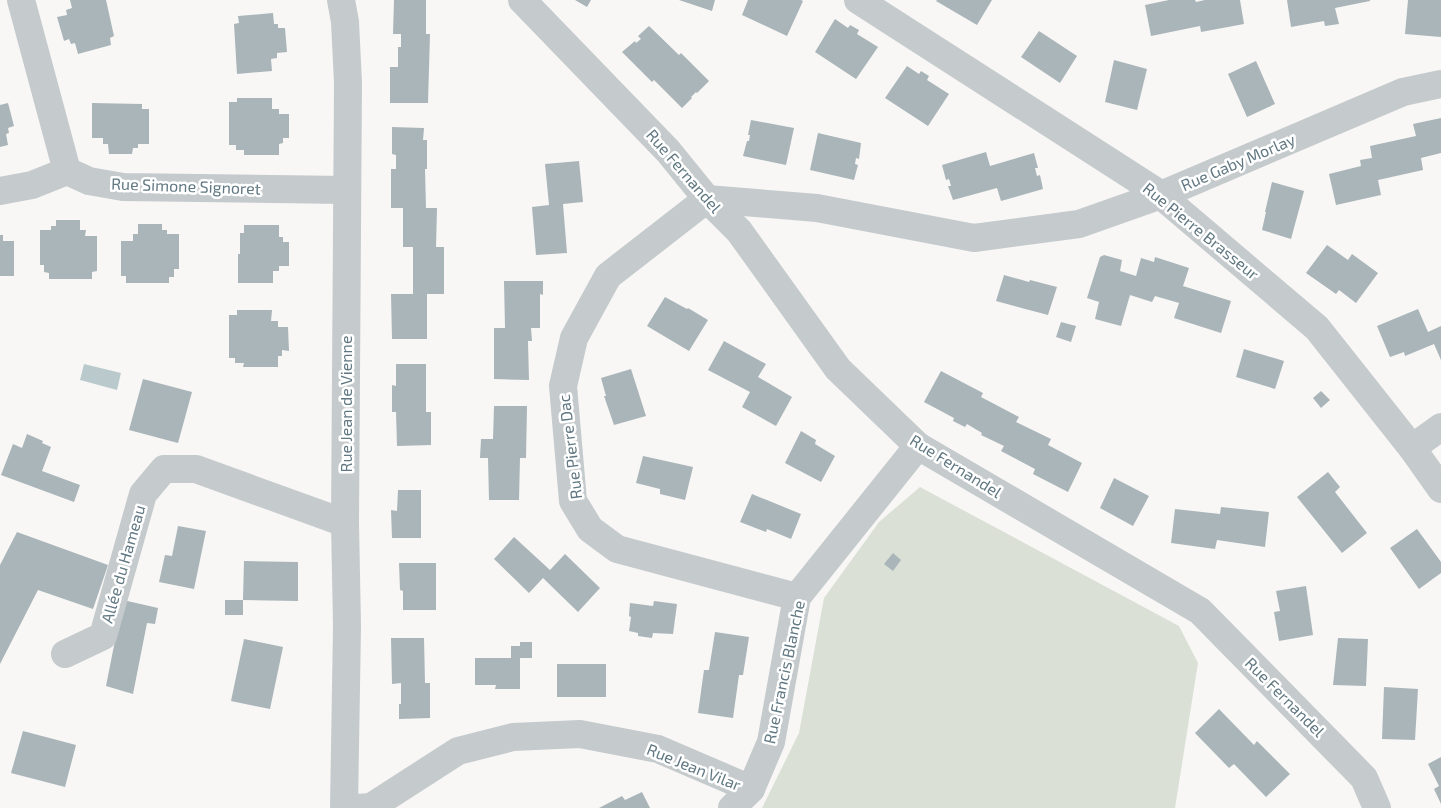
<svg xmlns="http://www.w3.org/2000/svg" width="1441" height="808" font-family="'Exo 2',sans-serif">
<style>
.green{fill:#dae0d5}
.water{fill:#bacacc}
.building{fill:#a9b5b9}
.lines{fill:none;stroke-linecap:round;stroke-linejoin:round}
.minor{stroke:#c5cacd;stroke-width:28}
.labels{text-anchor:middle;stroke-width:5;stroke-linejoin:round;paint-order:stroke}
.street-label{font-size:16px;fill:#617882;stroke:#fff}
</style>
<rect width="100%" height="100%" fill="#f8f7f5"/>
<path class="green" d="M920,487L1179,626L1198,663L1175,808H762L799,733L824,598L879,522Z"/>
<path class="water" d="M84,364L121,373L117,390L80,380Z"/>
<g class="building">
<path d="M70,0H106L114,36L110,38L111,45L78,54L75,43L71,44L69,39L64,41L57,17L67,15L66,10L72,8Z"/>
<path d="M394,0H426V34H430L428,103H390V67H398V47H401V34H393Z"/>
<path d="M575,0H591L587,7Z"/>
<path d="M679,0H715L712,11Z"/>
<path d="M748,0H801L803,1L787,36L742,15Z"/>
<path d="M937,0H992L977,25L936,1Z"/>
<path d="M1169,0H1195L1196,2L1205,0H1240L1244,24L1201,32L1200,26L1151,36L1145,5Z"/>
<path d="M1287,0H1370V1L1335,8L1339,24L1325,26L1324,21L1291,27Z"/>
<path d="M1408,0H1441V37L1405,34Z"/>
<path d="M273,13L274,24H278V28H285L287,52L277,53V58L271,59L272,71L237,74L234,24L239,23L238,16Z"/>
<path d="M835,19L848,28L850,25L859,30L857,34L878,47L856,79L815,52Z"/>
<path d="M649,26L679,55L681,53L709,81L697,93L696,92L691,97L692,98L682,108L654,80L652,82L622,52L635,41L636,43L641,39L638,36Z"/>
<path d="M1039,31L1077,56L1060,83L1021,57Z"/>
<path d="M1114,60L1147,69L1137,110L1105,102Z"/>
<path d="M1256,61L1275,104L1247,117L1228,74Z"/>
<path d="M907,66L919,74L921,71L929,76L927,80L949,94L928,126L885,98Z"/>
<path d="M237,98H272V109H279V114H289V138H283V143L279,144V155H244V150H236V145H229V102H237Z"/>
<path d="M8,103L14,126L8,128L9,133L6,134L8,145L0,147V105Z"/>
<path d="M92,103L142,104V109H149V144H138V148H133L132,154H109L108,144H103V138H92Z"/>
<path d="M1441,118V153L1421,158L1423,170L1378,180L1381,195L1336,205L1329,174L1361,166L1360,160L1372,158L1370,146L1416,136L1413,124Z"/>
<path d="M751,120L794,128L786,165L743,156L747,141H749L750,135H748Z"/>
<path d="M392,127L424,128L423,140H427V169H425L426,208H437L436,247H444V294H427V339H392L391,294H413V247H403V208H391V169H396V155L392,154Z"/>
<path d="M818,133L861,143L859,159L856,158L855,164L858,165L854,180L810,170Z"/>
<path d="M986,152L990,166L1034,153L1038,168H1035L1037,176L1040,175L1043,189L1001,201L997,188L953,200L948,186H951L949,179L946,180L942,165Z"/>
<path d="M579,161L583,202L563,204L567,253L536,255L532,207L549,205L545,164Z"/>
<path d="M1272,182L1304,191L1291,239L1262,230L1266,212H1265Z"/>
<path d="M56,220H80V230H86L85,236H97V271L92,272V279H49V273L44,272V265H40V230H51V226H56Z"/>
<path d="M138,224H162V230H167V234H179V269H174V277H169V283H126V276H121V241H133V234H138Z"/>
<path d="M244,225H279V237H283V242H289V266H279V271H273V283H238V254H240V233H244Z"/>
<path d="M0,235H3V241H14V276H0Z"/>
<path d="M1327,245L1348,260L1352,254L1378,273L1356,303L1339,290L1336,294L1306,273Z"/>
<path d="M1104,255L1122,260L1120,271L1136,276L1141,258L1154,262L1155,257L1189,268L1183,286L1231,301L1221,333L1174,318L1179,303L1155,296L1152,302L1130,295L1121,326L1095,319L1099,302L1087,298L1100,257Z"/>
<path d="M1004,275L1029,282L1030,280L1057,287L1048,315L996,301Z"/>
<path d="M504,281H543V295L540,294V328H531L532,341H528L529,380L494,379V328H505Z"/>
<path d="M665,297L687,309L688,308L708,320L689,351L647,326Z"/>
<path d="M1418,309L1428,332L1441,326V360L1434,344L1405,356L1404,352L1390,357L1377,326Z"/>
<path d="M237,310H272L271,321H278V327H288L289,351L282,350V356H278V367H243L244,363H235V358H229V315H237Z"/>
<path d="M1061,322L1076,326L1071,342L1056,337Z"/>
<path d="M724,341L766,364L758,377L792,397L776,426L742,407L750,392L708,370Z"/>
<path d="M1244,349L1284,361L1275,389L1236,377Z"/>
<path d="M396,364H426V412H431V445L397,446L396,412H392V385L396,386Z"/>
<path d="M631,369L646,416L614,425L604,396H606L601,378Z"/>
<path d="M941,371L983,393L981,397L1019,417L1016,422L1051,439L1048,445L1082,463L1068,492L1033,474L1035,469L1001,451L1004,446L981,435L982,433L967,424L965,427L953,421L954,418L924,402Z"/>
<path d="M143,379L192,392L178,443L129,430Z"/>
<path d="M1321,391L1330,400L1321,408L1313,398Z"/>
<path d="M494,406H527L526,458H520L519,500H489L488,458H480L481,439H493Z"/>
<path d="M801,431L816,440L815,444L835,456L821,482L785,463Z"/>
<path d="M27,434L43,441L42,443L51,447L42,471L80,485L74,502L1,475L13,444L22,448Z"/>
<path d="M643,456L693,467L685,500L660,494V489L636,483Z"/>
<path d="M1328,472L1340,487L1335,492L1367,533L1342,553L1297,497Z"/>
<path d="M1114,478L1149,496L1133,526L1100,508Z"/>
<path d="M398,490H421V538H392L391,510L397,511Z"/>
<path d="M752,494L801,514L791,539L767,529L766,532L740,522Z"/>
<path d="M1221,507L1269,512L1265,547L1217,540L1215,549L1171,543L1175,509L1220,514Z"/>
<path d="M178,526L206,531L194,589L159,582L165,555L172,556Z"/>
<path d="M1417,529L1441,562V573L1419,589L1390,548Z"/>
<path d="M17,532L108,565L93,609L38,590L0,664V565Z"/>
<path d="M514,537L550,570L565,554L600,588L578,612L543,578L529,593L494,559Z"/>
<path d="M893,553L901,560L893,571L884,564Z"/>
<path d="M244,561L298,562V601L243,600Z"/>
<path d="M399,563H436V610H403V591L400,590Z"/>
<path d="M1306,586L1313,635L1279,641L1274,612L1280,611L1276,591Z"/>
<path d="M123,600L158,608L155,624L147,623L133,694L106,686Z"/>
<rect x="225" y="600" width="18" height="15"/>
<path d="M654,601L677,604L673,634L653,633L652,638L638,636V633L629,631L631,617L629,616L630,603L653,606Z"/>
<path d="M715,632L749,637L743,675H739L733,718L698,713L704,670H709Z"/>
<path d="M391,638H424L425,683H430V718L399,719V704H401V683L392,684Z"/>
<path d="M1338,638L1368,639L1366,686L1333,685Z"/>
<path d="M244,639L283,647L270,709L231,701Z"/>
<path d="M520,642H532V658H520V689H495L496,685H475V658H511V646H520Z"/>
<rect x="557" y="664" width="49" height="33"/>
<path d="M1384,687L1418,689L1415,740L1382,739Z"/>
<path d="M1219,709L1254,745L1257,741L1290,774L1266,797L1234,764L1229,768L1195,733Z"/>
<path d="M23,731L76,745L65,787L11,773Z"/>
<path d="M1441,757V804L1434,789L1439,786L1428,764Z"/>
<path d="M642,792L650,808H599L622,796L625,800Z"/>
</g>
<g class="lines">
<g class="minor">
<path d="M21,0L67,171"/>
<path d="M341,0L345,22L348,83L345,523L347,626L344,808"/>
<path d="M522,0L668,151L707,199L739,231L838,369L918,446L1200,611L1364,778L1377,808"/>
<path d="M858,0L1157,192L1317,328L1412,448L1441,489"/>
<path d="M0,191L32,185L67,171L89,181L123,187L346,190"/>
<path d="M1412,448L1441,427"/>
<path d="M797,597L617,549L590,529L573,501L563,386L574,338L608,276L707,199L817,208L974,238L1079,224L1161,195L1403,92L1441,84"/>
<path d="M65,654L103,636L143,494L164,469H196L345,523"/>
<path d="M356,808L371,807L458,751L513,737L580,734L658,749L751,789"/>
<path d="M732,808L751,789L771,742L797,597L918,446"/>
</g>
</g>
<g class="labels">
<g class="street-label">
<text transform="translate(1238 162) rotate(-23)" y="6">Rue Gaby Morlay</text>
<text transform="translate(684 171) rotate(49)" y="6">Rue Fernandel</text>
<text transform="translate(186 186) rotate(2)" y="6">Rue Simone Signoret</text>
<text transform="translate(1201 231) rotate(39)" y="6">Rue Pierre Brasseur</text>
<text transform="translate(346 404) rotate(-90)" y="6">Rue Jean de Vienne</text>
<text transform="translate(570 447) rotate(-97)" y="6">Rue Pierre Dac</text>
<text transform="translate(956 466) rotate(32)" y="6">Rue Fernandel</text>
<text transform="translate(123 564) rotate(-74)" y="6">Allée du Hameau</text>
<text transform="translate(784 672) rotate(-78)" y="6">Rue Francis Blanche</text>
<text transform="translate(1285 697) rotate(45)" y="6">Rue Fernandel</text>
<text transform="translate(694 767) rotate(22)" y="6">Rue Jean Vilar</text>
</g>
</g>
</svg>
